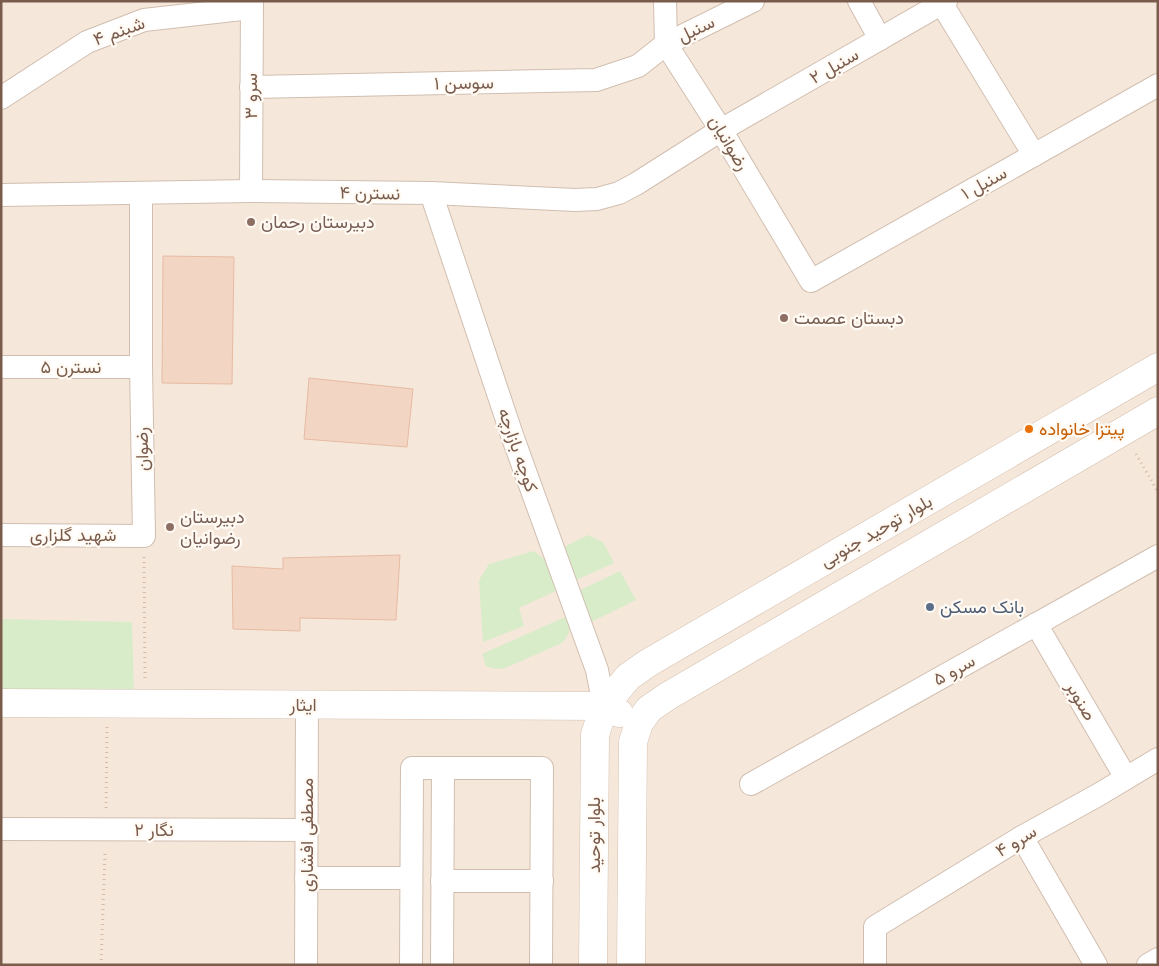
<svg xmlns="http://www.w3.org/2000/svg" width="1159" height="966" font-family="Arial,Vazirmatn,sans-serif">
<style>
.residential{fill:#f5e8da}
.green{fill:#d8ecc9}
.building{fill:#f3d5c3;stroke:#e6bba3}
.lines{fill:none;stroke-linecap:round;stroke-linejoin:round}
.street-casing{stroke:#d1beb0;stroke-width:24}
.secondary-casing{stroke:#d6c0b0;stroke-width:29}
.path{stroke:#d9b8a5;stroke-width:3;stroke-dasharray:1 4;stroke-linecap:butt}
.street{stroke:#fff;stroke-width:22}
.secondary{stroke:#fff;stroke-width:28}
.education-dot{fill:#8d6e63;stroke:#fffaf3;stroke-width:2}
.food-dot{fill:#e8710a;stroke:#fffaf3;stroke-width:2}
.service-dot{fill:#5c6f8a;stroke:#fffaf3;stroke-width:2}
.labels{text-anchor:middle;stroke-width:4.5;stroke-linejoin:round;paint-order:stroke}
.street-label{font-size:18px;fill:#7a5c4d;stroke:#fffaf3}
.education-label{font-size:18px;fill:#785e54;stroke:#fffaf3;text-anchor:start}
.food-label{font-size:18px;fill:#c56008;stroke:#fffaf3;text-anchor:start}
.service-label{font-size:18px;fill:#4e5e75;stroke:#fffaf3;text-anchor:start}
</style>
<rect width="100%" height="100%" fill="#fdf6ec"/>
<rect class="residential" x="1" y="1" width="1157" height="964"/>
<g class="green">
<path d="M588,535L603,542L614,563L574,581L562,548Z"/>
<path d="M534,551L548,562L558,590L519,608L524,626L483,642L479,580L489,564Z"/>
<path d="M620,571L636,600L591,622L578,591Z"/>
<path d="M565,617C571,630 571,632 562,643L505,668L495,669L486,666L482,654Z"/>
<path d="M1,619L132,622L134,694L1,692Z"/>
</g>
<g class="building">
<path d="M163,256L234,257L232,384L162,383Z"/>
<path d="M309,378L413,389L407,447L304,439Z"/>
<path d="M400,555L396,620L300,618V631L233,629L232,566L283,569V558Z"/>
</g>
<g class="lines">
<defs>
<g id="street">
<path d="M665,1L666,44L721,130L811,281L1158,85"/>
<path d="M859,1L880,39"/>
<path d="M942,4L1034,155"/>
<path d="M251,87L596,80L638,66L666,44L753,1"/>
<path d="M1,98L87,42L144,20L251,8"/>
<path d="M251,191L252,1"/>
<path d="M431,193L513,438L597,670L604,706"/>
<path d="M1,195L251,191L431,193L575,200L597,199L619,193L636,184L721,130L946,1"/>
<path d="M1,367H141"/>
<path d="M1,535L144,536L141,367V193"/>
<path d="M1036,624L1126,778"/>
<path d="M751,784L1158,556"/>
<path d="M1,829L307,830"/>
<path d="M1022,837L1096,965"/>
<path d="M306,878H411"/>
<path d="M442,881H542"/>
<path d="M306,965L307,705"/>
<path d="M411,965L412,768H542L541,965"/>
<path d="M442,965L443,768"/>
<path d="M875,965V927L1022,837L1098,795L1158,759"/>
<path d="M1148,965L1158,959"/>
</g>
<g id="secondary">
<path d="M1,703L604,706L619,713"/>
<path d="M593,965L595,735L604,706L628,677L648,663L1158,367"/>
<path d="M631,965L633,742L639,723L649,709L668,696L1158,411"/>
</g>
</defs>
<use href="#street" class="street-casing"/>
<use href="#secondary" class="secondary-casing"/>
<g class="path">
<path d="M1136,454L1158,492"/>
<path d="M144,557L145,679"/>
<path d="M106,808L107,727"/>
<path d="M101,965L105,852"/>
</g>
<use href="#street" class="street"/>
<use href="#secondary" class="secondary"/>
</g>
<g class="education-dot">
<circle cx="251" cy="222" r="5"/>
<circle cx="784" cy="318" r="5"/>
<circle cx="170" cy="527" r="5"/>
</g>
<circle class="food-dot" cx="1029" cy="429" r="5"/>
<circle class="service-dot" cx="930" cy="607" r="5"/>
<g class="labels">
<g class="street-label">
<text transform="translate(696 29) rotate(-26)" y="6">سنبل</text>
<text transform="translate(119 31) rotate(-20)" y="6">شبنم ۴</text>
<text transform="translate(834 66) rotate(-30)" y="6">سنبل ۲</text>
<text transform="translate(464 83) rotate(-1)" y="6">سوسن ۱</text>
<text transform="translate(251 96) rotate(-90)" y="6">سرو ۳</text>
<text transform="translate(729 143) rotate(59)" y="6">رضوانیان</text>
<text transform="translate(984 183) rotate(-29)" y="6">سنبل ۱</text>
<text transform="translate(370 193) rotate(1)" y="6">نسترن ۴</text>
<text x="71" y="373">نسترن ۵</text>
<text transform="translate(142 449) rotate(-91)" y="6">رضوان</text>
<text transform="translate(518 450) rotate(71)" y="6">کوچه بازارچه</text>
<text transform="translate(876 531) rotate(-30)" y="6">بلوار توحید جنوبی</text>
<text x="73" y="541">شهید گلزاری</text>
<text transform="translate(954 670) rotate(-29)" y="6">سرو ۵</text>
<text transform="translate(1081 701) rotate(60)" y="6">صنوبر</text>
<text x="303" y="711">ایثار</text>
<text x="154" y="836">نگار ۲</text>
<text transform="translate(307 835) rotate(-90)" y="6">مصطفی افشاری</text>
<text transform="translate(594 835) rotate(-90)" y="6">بلوار توحید</text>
<text transform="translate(1016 841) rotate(-31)" y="6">سرو ۴</text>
</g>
<g class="education-label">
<text x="261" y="228">دبیرستان رحمان</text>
<text x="794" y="324">دبستان عصمت</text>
<text x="180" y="523">دبیرستان<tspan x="180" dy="21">رضوانیان</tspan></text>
</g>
<g class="food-label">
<text x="1039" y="435">پیتزا خانواده</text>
</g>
<g class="service-label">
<text x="940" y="613">بانک مسکن</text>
</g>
</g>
<rect width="1159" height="966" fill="none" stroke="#7a5c4d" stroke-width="5"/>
</svg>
